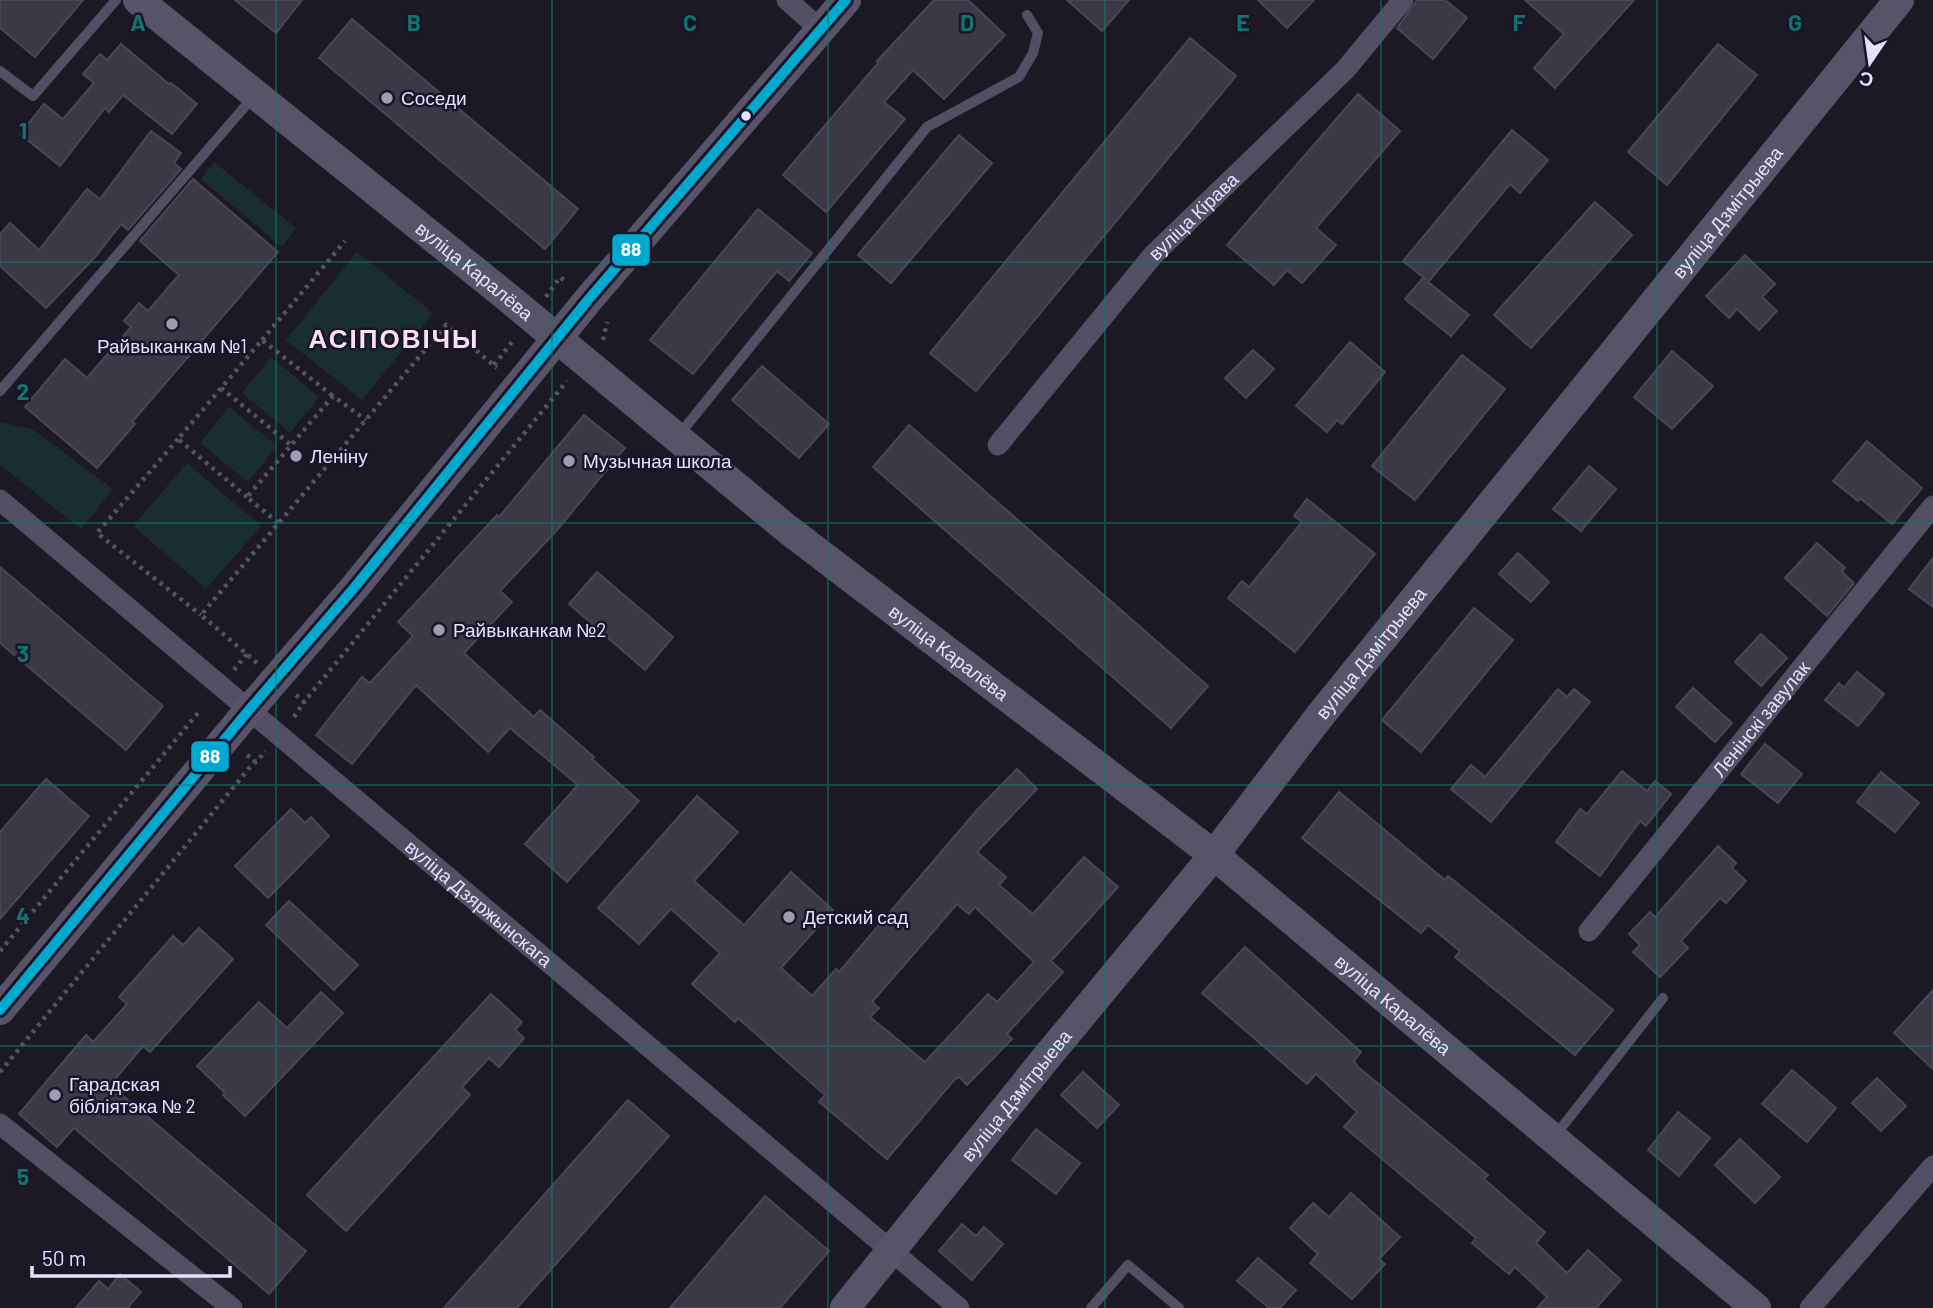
<svg xmlns="http://www.w3.org/2000/svg" width="1933" height="1308" font-family="Barlow,sans-serif">
<style>
.green{fill:#192e31}
.building{fill:#3c3846;stroke:#4a4557;stroke-width:2;fill-rule:evenodd}
.lines{fill:none;stroke-linecap:round;stroke-linejoin:round}
.path{stroke:#4e5664;stroke-width:4.5;stroke-dasharray:3.5 5;stroke-linecap:butt}
.lane{stroke:#524f64;stroke-width:10}
.street{stroke:#524f64;stroke-width:21}
.secondary{stroke:#575469;stroke-width:30}
.bus-1-casing{stroke:#1a142a;stroke-width:16}
.bus-1{stroke:#00a9ce;stroke-width:10}
.grid{fill:none;stroke:#0f766e;stroke-width:2;stroke-opacity:0.55}
.poi-dot{fill:#9f9bb0;stroke:#1a142a;stroke-width:2.5}
.bus-dot{fill:#e6e1fb;stroke:#1a142a;stroke-width:2.5}
.labels{text-anchor:middle;stroke-width:5;stroke-linejoin:round;paint-order:stroke}
.poi-label{font-size:19px;fill:#e6e1fb;stroke:#1a142a;text-anchor:start}
.street-label{font-size:19px;fill:#e6e1fb;stroke:#1a142a}
.district-label{font-size:26px;font-weight:bold;letter-spacing:2px;fill:#fce2f0;stroke:#1a142a}
.grid-label{font-size:23px;text-anchor:middle;font-weight:bold;fill:#0f766e;stroke:#1a142a;stroke-width:5;stroke-linejoin:round;paint-order:stroke}
.line-badge{stroke:#1a142a;stroke-width:2.5}
.badge-label{font-size:19px;text-anchor:middle;font-weight:bold;fill:#fff}
</style>
<rect width="100%" height="100%" fill="#1c1925"/>
<g class="green">
<path d="M214,162L296,228L282,247L201,179Z"/>
<path d="M357,252L433,313L362,400L286,340Z"/>
<path d="M271,357L319,397L290,433L242,393Z"/>
<path d="M229,407L277,446L248,482L200,443Z"/>
<path d="M0,422L32,429L113,489L81,529L0,465Z"/>
<path d="M187,463L261,526L206,589L133,526Z"/>
</g>
<g class="building">
<path d="M0,0H83L35,57L0,28Z"/>
<path d="M235,0H302L276,33Z"/>
<path d="M934,0H968L1005,35L944,99L913,70L884,102L905,119L826,212L783,175L879,62L877,61Z"/>
<path d="M1067,0H1129L1102,31Z"/>
<path d="M1258,0H1314L1287,28Z"/>
<path d="M1417,0H1445L1467,18L1433,59L1397,28Z"/>
<path d="M1525,0H1634L1555,88L1534,68L1564,34Z"/>
<path d="M352,19L578,209L545,249L319,58Z"/>
<path d="M1190,38L1236,76L976,391L930,353Z"/>
<path d="M121,44L169,84L171,83L197,104L172,134L123,95L109,112L105,108L60,166L20,134L44,104L63,119L94,83L83,74L100,54L107,60Z"/>
<path d="M1718,44L1757,75L1667,185L1628,152Z"/>
<path d="M1358,94L1400,131L1316,228L1336,245L1302,283L1287,270L1274,285L1227,245Z"/>
<path d="M1512,130L1548,160L1520,193L1510,184L1428,282L1469,315L1451,336L1405,299L1423,278L1427,280L1403,261Z"/>
<path d="M151,131L181,153L174,163L181,169L128,230L121,224L96,256L46,308L0,266V234L10,223L39,250L87,189L100,199Z"/>
<path d="M959,135L992,163L891,283L858,255Z"/>
<path d="M193,179L278,252L132,422L135,424L97,468L25,407L65,359L87,378L131,327L124,321L139,303L148,311L179,275L140,241Z"/>
<path d="M1595,202L1632,235L1531,348L1494,315Z"/>
<path d="M758,209L812,253L789,281L777,271L693,374L650,340Z"/>
<path d="M1745,255L1775,284L1762,297L1777,311L1759,330L1737,309L1729,318L1706,296Z"/>
<path d="M1350,342L1385,372L1342,424L1337,420L1327,432L1296,406Z"/>
<path d="M1253,350L1274,369L1246,398L1225,378Z"/>
<path d="M1672,351L1713,386L1672,429L1634,397Z"/>
<path d="M1462,355L1505,389L1415,500L1372,466Z"/>
<path d="M762,366L829,424L799,458L732,400Z"/>
<path d="M584,415L625,448L557,530L500,591L512,602L464,653L534,717L540,710L594,757L592,759L639,801L567,882L525,844L578,785L510,728L488,752L416,685L352,764L316,735L362,677L370,683L413,636L398,622L497,515L499,517Z"/>
<path d="M909,425L1208,686L1171,728L873,467Z"/>
<path d="M1867,441L1922,488L1892,524L1860,498L1858,501L1833,481Z"/>
<path d="M1589,466L1616,489L1581,531L1553,509Z"/>
<path d="M1307,499L1375,554L1295,652L1228,598L1242,581L1249,587L1302,522L1294,516Z"/>
<path d="M1817,543L1845,568L1842,572L1854,583L1827,616L1785,578Z"/>
<path d="M1518,553L1549,582L1531,602L1499,574Z"/>
<path d="M1933,558V607L1909,589Z"/>
<path d="M0,567L163,706L126,750L0,643Z"/>
<path d="M597,572L673,637L645,670L569,604Z"/>
<path d="M1474,608L1513,640L1421,752L1382,720Z"/>
<path d="M1761,634L1787,658L1761,686L1735,662Z"/>
<path d="M1857,672L1884,694L1858,726L1825,700L1839,683L1844,688Z"/>
<path d="M1693,688L1732,723L1715,742L1676,707Z"/>
<path d="M1558,689L1567,697L1574,689L1590,702L1491,822L1451,789L1471,765L1485,777Z"/>
<path d="M1765,744L1802,774L1778,803L1741,774Z"/>
<path d="M1017,769L1037,789L977,852L1006,877L999,885L1033,914L1084,857L1118,887L1051,961L1063,972L1007,1034L1012,1039L967,1085L959,1077L955,1079L887,1159L819,1102L825,1095L738,1018L735,1022L692,984L720,953L671,909L639,944L598,908L697,796L738,832L694,881L744,925L791,872L833,910L781,968L812,996L836,969L839,972L977,810ZM957,904L969,914L975,907L1034,962L997,1002L988,994L925,1062L870,1017L879,1008L872,1002Z"/>
<path d="M1622,771L1647,791L1655,781L1671,794L1646,826L1640,821L1600,876L1556,842L1580,809L1587,814Z"/>
<path d="M1881,772L1919,803L1895,832L1857,802Z"/>
<path d="M46,779L89,816L0,919V832Z"/>
<path d="M1339,792L1445,880L1448,876L1613,1010L1575,1055L1455,957L1460,951L1428,925L1421,933L1302,838Z"/>
<path d="M291,809L305,823L311,817L329,836L268,898L235,866Z"/>
<path d="M1718,846L1736,863L1732,868L1746,881L1726,903L1720,898L1681,941L1688,948L1660,977L1633,952L1640,945L1629,934L1650,912L1655,917Z"/>
<path d="M289,901L358,965L334,990L266,925Z"/>
<path d="M199,928L233,959L150,1052L143,1046L110,1085L306,1251L269,1294L74,1128L57,1147L19,1114L86,1035L93,1042L127,1004L119,997L173,936L183,945Z"/>
<path d="M1245,947L1361,1052L1354,1061L1358,1067L1488,1175L1484,1179L1545,1232L1536,1243L1567,1273L1588,1250L1621,1280L1596,1308H1537L1547,1297L1515,1267L1509,1274L1472,1243L1476,1238L1344,1127L1357,1112L1316,1074L1307,1084L1202,993Z"/>
<path d="M1933,990V1069L1894,1033Z"/>
<path d="M321,992L343,1013L245,1116L223,1095L225,1093L197,1066L259,1002L287,1028Z"/>
<path d="M491,994L522,1022L515,1030L524,1038L499,1067L489,1058L462,1087L470,1095L346,1231L307,1195Z"/>
<path d="M1792,1070L1836,1108L1807,1142L1762,1104Z"/>
<path d="M1083,1072L1119,1105L1097,1128L1061,1095Z"/>
<path d="M1877,1078L1906,1106L1881,1131L1852,1103Z"/>
<path d="M628,1100L669,1136L517,1308H444Z"/>
<path d="M1678,1112L1710,1138L1679,1176L1648,1150Z"/>
<path d="M1036,1129L1080,1163L1056,1194L1012,1160Z"/>
<path d="M1740,1139L1780,1177L1755,1203L1715,1165Z"/>
<path d="M1351,1193L1400,1237L1379,1259L1385,1264L1352,1299L1310,1263L1318,1254L1290,1228L1313,1203L1329,1217Z"/>
<path d="M765,1196L829,1251L780,1308H670Z"/>
<path d="M962,1224L976,1236L984,1227L1003,1244L972,1280L939,1251Z"/>
<path d="M1258,1258L1296,1290L1280,1308H1269L1237,1281Z"/>
<path d="M120,1274L141,1292L128,1307L130,1308H76L99,1281L108,1289Z"/>
</g>
<g class="lines">
<g class="path">
<path d="M546,297L560,277L567,283"/>
<path d="M262,340L345,241"/>
<path d="M603,340L607,322"/>
<path d="M494,365L515,338"/>
<path d="M221,388L291,445"/>
<path d="M178,439L97,533L201,615"/>
<path d="M247,497L178,439L262,340L333,396"/>
<path d="M278,523L247,497L333,396L366,420"/>
<path d="M257,663L201,615L446,325L497,368"/>
<path d="M234,670L247,654"/>
<path d="M296,695L304,702L567,381"/>
<path d="M294,717L304,702"/>
<path d="M247,755L256,762L266,751"/>
<path d="M0,951L198,713"/>
<path d="M0,1072L255,761"/>
</g>
<g class="lane">
<path d="M0,71L33,96L116,0"/>
<path d="M0,391L254,96"/>
<path d="M679,435L927,127L1019,77L1033,53L1038,33L1027,15"/>
<path d="M1555,1136L1663,998"/>
<path d="M1091,1308L1128,1265L1179,1308"/>
</g>
<g class="street">
<path d="M787,0L821,30"/>
<path id="s1" d="M998,445L1154,254L1345,70L1403,0"/>
<path id="s2" d="M0,500L959,1308"/>
<path id="s3" d="M1589,931L1933,506"/>
<path d="M0,1124L232,1308"/>
<path d="M1810,1308L1933,1166"/>
</g>
<g class="secondary">
<path id="s4" d="M138,0L506,296L786,528L1214,855L1756,1308"/>
<path d="M0,1010L249,710L354,588L588,300L846,0"/>
<path id="s5" d="M845,1308L1046,1058L1214,855L1319,717L1899,0"/>
</g>
<defs>
<path id="bus-1" d="M0,1010L249,710L354,588L588,300L846,0"/>
</defs>
<use href="#bus-1" class="bus-1-casing"/>
<use href="#bus-1" class="bus-1"/>
</g>
<path class="grid" d="M276,0V1308M552,0V1308M828,0V1308M1105,0V1308M1381,0V1308M1657,0V1308M0,262H1933M0,523H1933M0,785H1933M0,1046H1933"/>
<g class="poi-dot">
<circle cx="387" cy="98" r="7"/>
<circle cx="172" cy="324" r="7"/>
<circle cx="296" cy="456" r="7"/>
<circle cx="569" cy="461" r="7"/>
<circle cx="439" cy="630" r="7"/>
<circle cx="789" cy="917" r="7"/>
<circle cx="55" cy="1095" r="7"/>
</g>
<circle class="bus-dot" cx="746" cy="116" r="6"/>
<g class="labels">
<g class="poi-label">
<text x="401" y="105">Соседи</text>
<text x="172" y="353" text-anchor="middle">Райвыканкам №1</text>
<text x="310" y="463">Леніну</text>
<text x="583" y="468">Музычная школа</text>
<text x="453" y="637">Райвыканкам №2</text>
<text x="803" y="924">Детский сад</text>
<text x="69" y="1091">Гарадская<tspan x="69" dy="22">бібліятэка № 2</tspan></text>
</g>
<g class="street-label">
<text dy="7" stroke="none"><textPath href="#s5" startOffset="1407">вуліца Дзмітрыева</textPath></text>
<text dy="7" stroke="none"><textPath href="#s1" startOffset="301">вуліца Кірава</textPath></text>
<text dy="7" stroke="none"><textPath href="#s4" startOffset="432">вуліца Каралёва</textPath></text>
<text dy="7" stroke="none"><textPath href="#s4" startOffset="1041">вуліца Каралёва</textPath></text>
<text dy="7" stroke="none"><textPath href="#s5" startOffset="840">вуліца Дзмітрыева</textPath></text>
<text dy="7" stroke="none"><textPath href="#s3" startOffset="273">Ленінскі завулак</textPath></text>
<text dy="7" stroke="none"><textPath href="#s2" startOffset="626">вуліца Дзяржынскага</textPath></text>
<text dy="7" stroke="none"><textPath href="#s4" startOffset="1608">вуліца Каралёва</textPath></text>
<text dy="7" stroke="none"><textPath href="#s5" startOffset="273">вуліца Дзмітрыева</textPath></text>
</g>
<g class="district-label">
<text x="394" y="348">АСІПОВІЧЫ</text>
</g>
</g>
<g class="grid-label">
<text x="138" y="31">A</text>
<text x="414" y="31">B</text>
<text x="690" y="31">C</text>
<text x="967" y="31">D</text>
<text x="1243" y="31">E</text>
<text x="1519" y="31">F</text>
<text x="1795" y="31">G</text>
<text x="23" y="139">1</text>
<text x="23" y="400">2</text>
<text x="23" y="662">3</text>
<text x="23" y="924">4</text>
<text x="23" y="1185">5</text>
</g>
<g class="line-badge">
<rect x="611" y="233" width="40" height="34" rx="7" fill="#00a9ce"/>
<rect x="190" y="740" width="40" height="33" rx="7" fill="#00a9ce"/>
</g>
<g class="badge-label">
<text x="631" y="256">88</text>
<text x="210" y="763">88</text>
</g>
<g transform="translate(1870 63) rotate(193)" stroke="#1a142a" stroke-width="5" paint-order="stroke">
<path d="M0-5L12 26L0 18L-12 26Z" fill="#e6e1fb"/>
<text y="-10" font-size="19" font-weight="bold" text-anchor="middle" fill="#e6e1fb">С</text>
</g>
<path d="M32 1266v10h198v-10" fill="none" stroke="#e6e1fb" stroke-width="3.5"/>
<text x="42" y="1266" font-size="21" fill="#e6e1fb" stroke="#1a142a" stroke-width="5" paint-order="stroke">50 m</text>
</svg>
